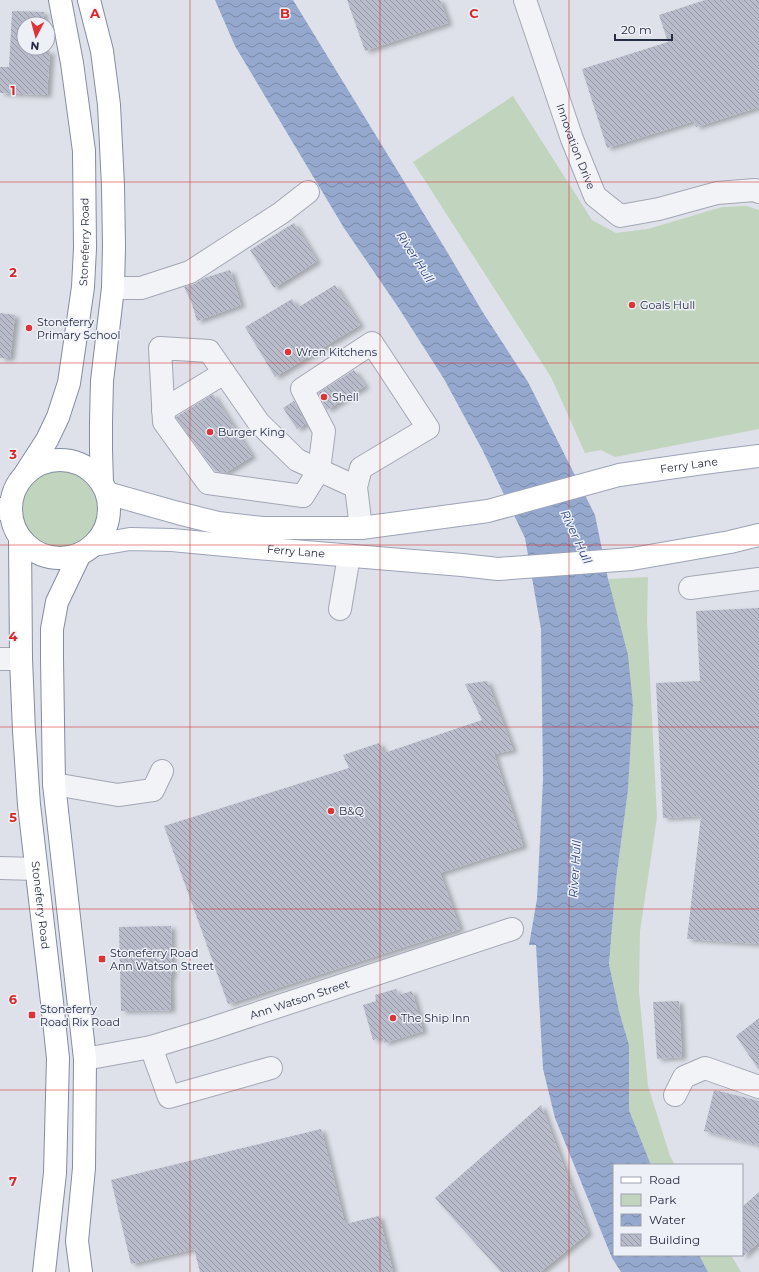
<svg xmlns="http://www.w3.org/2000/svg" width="759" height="1272" font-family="Montserrat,sans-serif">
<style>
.green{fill:#c1d4be}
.water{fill:url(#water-waves)}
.building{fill:url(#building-back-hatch);filter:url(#shadow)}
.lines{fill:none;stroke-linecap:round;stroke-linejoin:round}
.minor-casing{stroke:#a3a7b4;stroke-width:24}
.major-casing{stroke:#9ca3b6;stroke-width:24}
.highway-casing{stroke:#848ca2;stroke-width:24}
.minor{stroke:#f1f3f7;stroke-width:22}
.major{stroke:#fff;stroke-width:22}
.highway{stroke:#fff;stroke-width:22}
.grid{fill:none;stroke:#d62828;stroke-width:1;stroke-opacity:0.55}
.poi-dot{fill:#dc3538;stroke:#eef0f7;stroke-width:1.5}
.labels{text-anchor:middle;stroke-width:3;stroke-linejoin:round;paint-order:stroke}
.street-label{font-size:11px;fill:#262c42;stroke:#eef0f7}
.poi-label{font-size:11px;fill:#262c42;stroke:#eef0f7;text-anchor:start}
.water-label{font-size:12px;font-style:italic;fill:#2b447a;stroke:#eef0f7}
.grid-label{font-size:13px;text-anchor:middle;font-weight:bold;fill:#d62828;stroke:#eef0f7;stroke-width:3;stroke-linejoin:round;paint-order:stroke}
</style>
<defs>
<pattern id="water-waves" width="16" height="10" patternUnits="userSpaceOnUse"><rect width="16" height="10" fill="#95a9ce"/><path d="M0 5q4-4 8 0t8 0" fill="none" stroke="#798aa9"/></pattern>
<pattern id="building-back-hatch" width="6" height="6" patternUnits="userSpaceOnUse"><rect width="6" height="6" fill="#b8bcca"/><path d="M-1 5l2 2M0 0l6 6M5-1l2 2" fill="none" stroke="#9599a6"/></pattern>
<filter id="shadow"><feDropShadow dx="4.5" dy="2.5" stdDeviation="2" flood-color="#0004"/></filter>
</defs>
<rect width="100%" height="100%" fill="#dee1e9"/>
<g class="green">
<path d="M513,96L592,220L616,233L648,229L722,207L746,206L759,210V429L615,457L601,450L585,453L551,377L413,162Z"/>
<circle cx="60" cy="509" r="38"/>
<path d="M648,577L647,620L657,817L640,931L639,991L648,1086L670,1156L675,1165H651L629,1110V1045L619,1011L609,964L616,880L628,790L633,705L608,579Z"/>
<path d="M699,1255H731L741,1272H708Z"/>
</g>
<path class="water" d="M215,0H293L446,250L482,311L528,382L595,515L608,579L628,655L633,705L628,790L616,880L609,964L619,1011L629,1045V1110L651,1165H614V1255H699L708,1272H621L612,1258L555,1118L543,1069L536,945H529L537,899L543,779L541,629L525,538L483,451L444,379L398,307L344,228L235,46Z"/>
<g class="building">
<path d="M347,0H440L448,23L365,51Z"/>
<path d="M705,0H759V107L696,127L694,121L607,148L582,69L668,42L659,15Z"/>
<path d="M12,11L44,12L43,24H24V48H42L41,51H50L47,95L0,93V67H9Z"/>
<path d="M294,223L317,261L274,288L250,250Z"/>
<path d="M230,270L241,305L197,321L191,301L184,287L194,284L204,278Z"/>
<path d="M335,285L360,325L275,377L245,327L292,299L297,308Z"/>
<path d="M0,313L15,315L10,358H0Z"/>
<path d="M354,370L365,386L327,410L318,393Z"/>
<path d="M213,394L252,456L225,473L215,471L176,418V417Z"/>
<path d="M294,401L306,424L297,429L283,408Z"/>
<path d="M759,608V944L687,939L701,816L663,818L656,683L700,681L696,611Z"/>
<path d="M487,681L513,750L494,754L523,846L440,873L460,929L228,1004L164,826L349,768L343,755L379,743L384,753L482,720L465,684Z"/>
<path d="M171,926L172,977L170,976L171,1010L121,1011L119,927Z"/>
<path d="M396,989L398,995L412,991L423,1031L384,1043L383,1037L373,1040L363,1005L376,1001L375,995Z"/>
<path d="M679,1001L682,1057L657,1059L653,1002Z"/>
<path d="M759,1018V1070L736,1036Z"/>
<path d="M714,1090L759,1101V1145L704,1131Z"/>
<path d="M541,1105L588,1233L540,1272H501L435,1198Z"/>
<path d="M321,1129L345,1224L379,1216L393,1272H200L194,1249L131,1264L111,1180Z"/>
<path d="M759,1192V1242L742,1257V1207Z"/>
</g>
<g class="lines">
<defs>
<g id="minor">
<path id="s1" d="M525,0L572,139L595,196L620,216L659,209L717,193L755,190L759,192"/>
<path d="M113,288H141L190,272L281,213L308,192"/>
<path d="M163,410L224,373"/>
<path d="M356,487L361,468L428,428L372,343L302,389L324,431L319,470L303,496L208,483L164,422L160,348L209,351L259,423L297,460L356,487L361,528"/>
<path d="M0,509H11"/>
<path d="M690,588L759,579"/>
<path d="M340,609L349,556"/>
<path d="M0,659H21"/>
<path d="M54,784L118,795L153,790L162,771"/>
<path d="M0,868L36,869"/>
<path d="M151,1047L169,1097L271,1068"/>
<path id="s2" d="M85,1059L151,1047L210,1029L512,929"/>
<path d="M675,1095L684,1077L705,1068L759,1087"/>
</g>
<g id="major">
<path id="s3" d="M107,493L178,513L218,523L263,528H361L488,511L619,475L703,463L759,456"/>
<path id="s4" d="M94,545L130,539L172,540L257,548L462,565L498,569L632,559L730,542L759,535"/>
</g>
<g id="highway">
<path d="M89,0L102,51L109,105L113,186L114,246L113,288L102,381L101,422V450L102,483"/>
<circle cx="60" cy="509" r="49"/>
<path id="s5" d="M25,474L47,440L58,417L69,383L83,287L85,248L84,151L72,63L60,0"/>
<path id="s6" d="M20,538L21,659L24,731L29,805L52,1002L58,1058L55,1173L44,1272"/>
<path d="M80,554L57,602L52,629V659L54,784L85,1059L84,1168L77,1241L81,1272"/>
</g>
</defs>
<use href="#minor" class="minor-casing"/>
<use href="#major" class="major-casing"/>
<use href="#highway" class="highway-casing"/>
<use href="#minor" class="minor"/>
<use href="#major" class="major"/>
<use href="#highway" class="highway"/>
</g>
<path class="grid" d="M190,0V1272M380,0V1272M569,0V1272M0,182H759M0,363H759M0,545H759M0,727H759M0,909H759M0,1090H759"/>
<g class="poi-dot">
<circle cx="632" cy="305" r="4"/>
<circle cx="29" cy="328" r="4"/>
<circle cx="288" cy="352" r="4"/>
<circle cx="324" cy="397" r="4"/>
<circle cx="210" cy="432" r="4"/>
<circle cx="331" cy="811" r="4"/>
<rect x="98" y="955" width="8" height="8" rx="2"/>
<rect x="28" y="1011" width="8" height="8" rx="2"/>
<circle cx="393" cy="1018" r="4"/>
</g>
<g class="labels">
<g class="street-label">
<text dy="4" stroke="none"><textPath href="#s1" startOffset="155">Innovation Drive</textPath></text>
<text dy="4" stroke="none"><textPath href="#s5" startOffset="244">Stoneferry Road</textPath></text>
<text dy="4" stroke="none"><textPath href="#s3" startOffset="593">Ferry Lane</textPath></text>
<text dy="4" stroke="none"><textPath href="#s4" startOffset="203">Ferry Lane</textPath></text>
<text dy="4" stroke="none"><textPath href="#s6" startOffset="368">Stoneferry Road</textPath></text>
<text dy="4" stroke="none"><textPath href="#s2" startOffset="223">Ann Watson Street</textPath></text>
</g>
<g class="poi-label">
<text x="640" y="309">Goals Hull</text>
<text x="37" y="326">Stoneferry<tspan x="37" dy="13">Primary School</tspan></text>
<text x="296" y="356">Wren Kitchens</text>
<text x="332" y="401">Shell</text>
<text x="218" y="436">Burger King</text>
<text x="339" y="815">B&amp;Q</text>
<text x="110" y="957">Stoneferry Road<tspan x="110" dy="13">Ann Watson Street</tspan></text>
<text x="40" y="1013">Stoneferry<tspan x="40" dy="13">Road Rix Road</tspan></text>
<text x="401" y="1022">The Ship Inn</text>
</g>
<g class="water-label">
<text transform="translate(415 257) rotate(57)" y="4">River Hull</text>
<text transform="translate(576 537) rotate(65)" y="4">River Hull</text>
<text transform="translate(575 869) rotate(-86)" y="4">River Hull</text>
</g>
</g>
<g class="grid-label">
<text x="95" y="18">A</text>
<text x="285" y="18">B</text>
<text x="474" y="18">C</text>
<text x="13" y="95">1</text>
<text x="13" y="277">2</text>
<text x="13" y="459">3</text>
<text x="13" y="641">4</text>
<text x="13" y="822">5</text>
<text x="13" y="1004">6</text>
<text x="13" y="1186">7</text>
</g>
<rect x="613" y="1164" width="130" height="92" fill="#eef0f7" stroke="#9ea2af"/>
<rect x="621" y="1177" width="20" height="6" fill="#ffffff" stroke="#9ea2af"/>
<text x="649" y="1184" font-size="12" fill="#262c42">Road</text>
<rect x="621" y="1194" width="20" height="12" fill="#c1d4be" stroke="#9ea2af"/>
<text x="649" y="1204" font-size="12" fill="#262c42">Park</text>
<rect x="621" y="1214" width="20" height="12" fill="url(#water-waves)" stroke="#9ea2af"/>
<text x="649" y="1224" font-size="12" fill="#262c42">Water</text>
<rect x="621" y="1234" width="20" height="12" fill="url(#building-back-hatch)" stroke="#9ea2af"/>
<text x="649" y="1244" font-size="12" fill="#262c42">Building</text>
<g transform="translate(36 36) rotate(186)"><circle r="19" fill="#eef0f7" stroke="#9ea2af"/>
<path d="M0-3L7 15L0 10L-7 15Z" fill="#dc3538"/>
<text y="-6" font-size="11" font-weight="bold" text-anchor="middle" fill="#262c42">N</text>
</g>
<path d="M615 34v6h57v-6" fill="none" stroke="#262c42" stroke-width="2"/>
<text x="621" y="34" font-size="12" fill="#262c42" stroke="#eef0f7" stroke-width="3" paint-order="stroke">20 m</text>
</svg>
